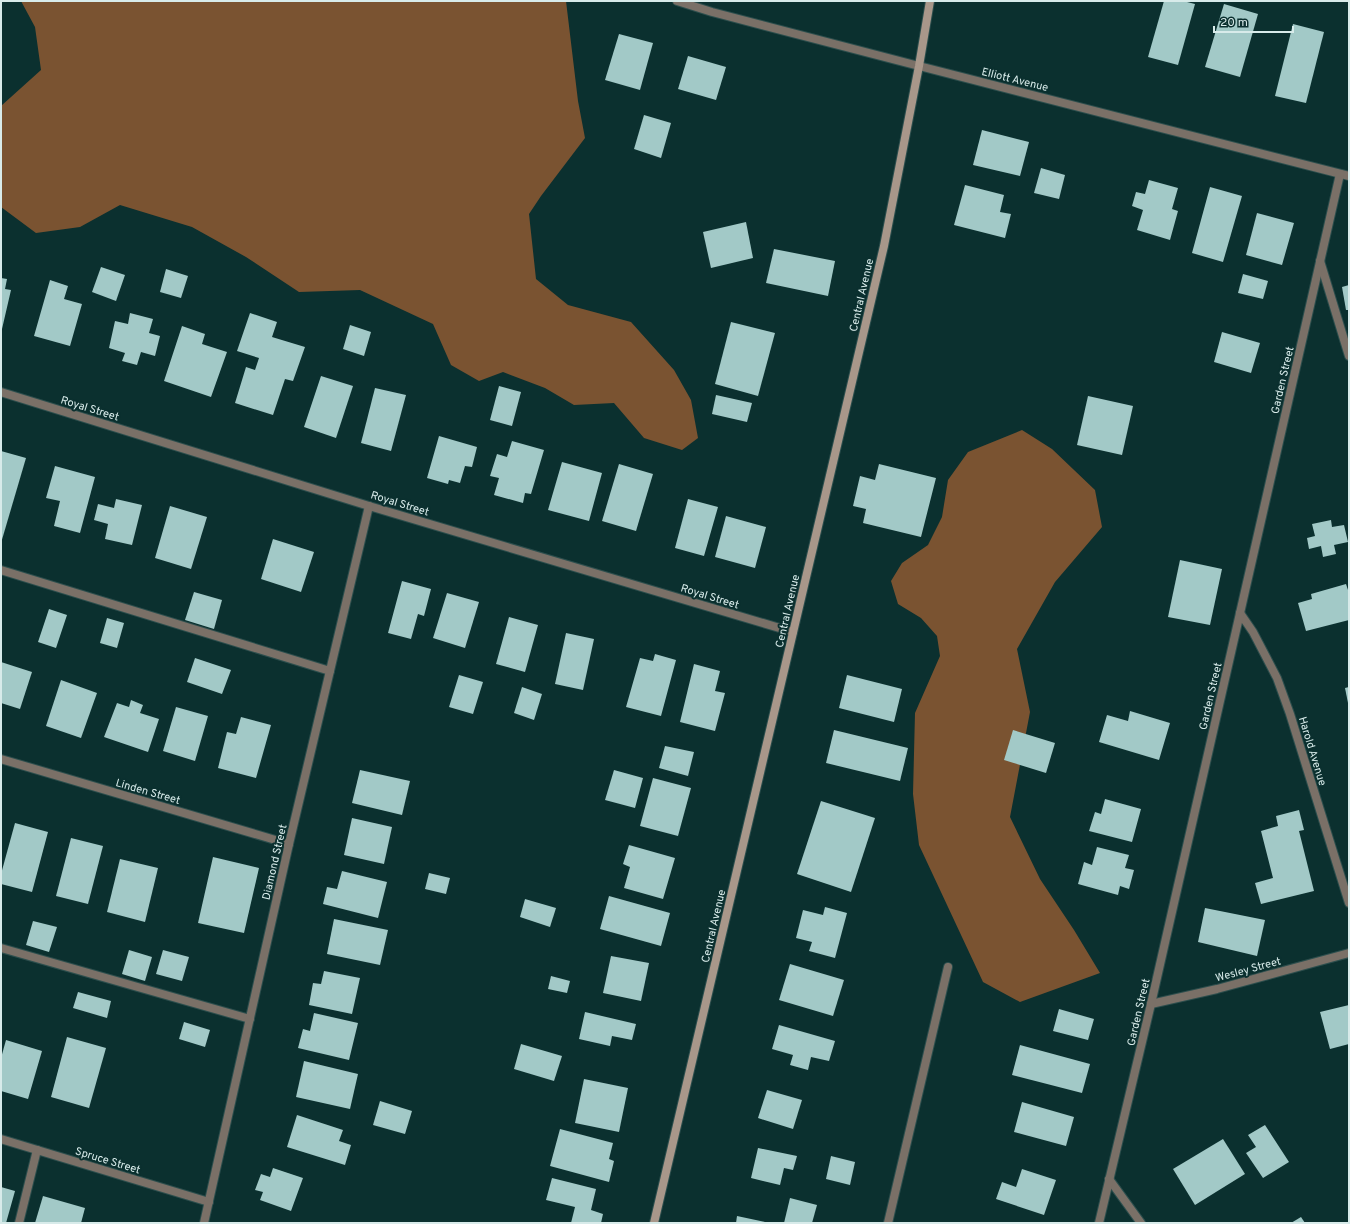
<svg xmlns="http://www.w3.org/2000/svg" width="1350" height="1224" font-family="Overpass,sans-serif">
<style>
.forest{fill:#7a5331}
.building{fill:#a2c9c7}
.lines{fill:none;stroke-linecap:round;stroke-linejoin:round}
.lane-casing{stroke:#2c4e4d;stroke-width:10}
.street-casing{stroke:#2c4e4d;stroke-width:10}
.secondary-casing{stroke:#2c4e4d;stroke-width:10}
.lane{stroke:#7a7067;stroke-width:8}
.street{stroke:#7a7067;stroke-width:8}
.secondary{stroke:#a8978a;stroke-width:8}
.labels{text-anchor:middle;stroke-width:4;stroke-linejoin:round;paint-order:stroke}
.street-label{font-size:11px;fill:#d8ebea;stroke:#0b302f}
</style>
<rect width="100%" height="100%" fill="#0b302f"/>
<g class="forest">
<path d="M21,1H566L578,101L585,138L541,196L529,214L536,279L568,305L631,322L674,370L691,400L698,438L682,450L644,438L614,403L574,405L545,388L503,372L479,381L451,365L433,324L360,290L299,292L246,257L192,227L120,205L80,227L36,233L1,207V106L41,70L35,27Z"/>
<path d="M1022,430L1052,449L1095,490L1102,527L1055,582L1017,649L1030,712L1010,817L1040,879L1074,930L1100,973L1020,1002L983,982L919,845L913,794L915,713L940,656L937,636L921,618L898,604L891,581L902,563L928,545L942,517L948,480L968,452Z"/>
</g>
<g class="building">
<path d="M1164,1H1183L1195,4L1178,65L1148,57Z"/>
<path d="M1224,4L1258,14L1240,77L1205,67Z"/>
<path d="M1293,24L1324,32L1306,103L1275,96Z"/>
<path d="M619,34L653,43L640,90L605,80Z"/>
<path d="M688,56L726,67L716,100L678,89Z"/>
<path d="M644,115L671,123L661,158L634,149Z"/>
<path d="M982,130L1029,142L1020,176L973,165Z"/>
<path d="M1041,168L1065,175L1059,199L1034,193Z"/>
<path d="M1149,180L1178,188L1172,209L1178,211L1170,240L1137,230L1143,210L1132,206L1136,192L1145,194Z"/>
<path d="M965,185L1004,195L1000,212L1011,214L1005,238L954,225Z"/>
<path d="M1210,187L1242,196L1223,262L1192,253Z"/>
<path d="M1257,213L1294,223L1282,265L1246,255Z"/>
<path d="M746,222L753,258L711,268L703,232Z"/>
<path d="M774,249L835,261L828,296L766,283Z"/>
<path d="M101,267L125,275L116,301L92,292Z"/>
<path d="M166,269L188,276L181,298L160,292Z"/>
<path d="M1243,274L1268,281L1263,299L1238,293Z"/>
<path d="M1,278L7,279L5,289L11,290L2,329Z"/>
<path d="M50,280L68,286L64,299L82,304L70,346L34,336Z"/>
<path d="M1349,285V310H1346L1342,287Z"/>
<path d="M130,313L153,319L149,333L160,336L155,356L141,352L137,365L122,361L125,353L109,348L115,321L128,324Z"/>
<path d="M250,313L277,322L272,337L305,347L293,381L285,379L273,415L235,403L246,367L255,370L259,358L237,351Z"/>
<path d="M731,322L775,333L758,396L715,384Z"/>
<path d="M350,325L371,332L364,356L343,349Z"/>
<path d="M182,326L205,334L202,344L227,352L211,397L164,381Z"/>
<path d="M1222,332L1260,343L1251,373L1214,362Z"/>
<path d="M321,376L353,386L336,438L304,427Z"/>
<path d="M499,386L521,392L512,426L490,420Z"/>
<path d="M375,388L406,395L391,451L361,443Z"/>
<path d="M716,395L752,403L747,422L712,414Z"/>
<path d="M1088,396L1133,406L1122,455L1077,445Z"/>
<path d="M439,436L477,447L472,467L465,466L460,483L449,480L448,484L427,478Z"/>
<path d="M512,441L544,450L531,494L525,493L523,503L494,495L499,478L490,476L497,454L507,457Z"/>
<path d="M1,451L26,458L1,543Z"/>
<path d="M562,462L602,473L589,521L548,510Z"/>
<path d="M619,464L653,474L636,531L602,521Z"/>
<path d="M879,464L936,478L921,537L863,523L866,509L853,506L860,476L875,480Z"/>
<path d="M55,466L95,477L80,533L54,526L60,501L46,498Z"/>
<path d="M116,499L142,505L132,545L105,539L108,524L94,520L98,504L114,508Z"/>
<path d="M688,499L718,507L704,556L675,548Z"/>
<path d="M170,506L207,517L191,569L155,558Z"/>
<path d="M726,516L766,527L755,568L715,557Z"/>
<path d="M1331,520L1332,527L1344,525L1348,542L1334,545L1336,554L1323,557L1321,546L1309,549L1307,538L1315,536L1312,524Z"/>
<path d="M273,539L314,552L301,592L261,579Z"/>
<path d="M1180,560L1222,569L1210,625L1168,617Z"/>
<path d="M402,581L431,589L424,616L418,614L411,639L388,633Z"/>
<path d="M1346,584L1349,593V620L1306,631L1298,603L1312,599L1311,594Z"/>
<path d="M194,592L222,600L214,629L185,620Z"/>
<path d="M447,593L479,602L465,648L433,638Z"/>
<path d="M49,609L67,615L56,648L38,642Z"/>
<path d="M509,617L538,625L525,672L496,664Z"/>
<path d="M107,618L124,623L117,648L100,643Z"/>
<path d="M566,633L594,639L583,690L555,684Z"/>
<path d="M655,654L676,660L661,716L626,707L640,658L653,661Z"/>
<path d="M195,658L231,670L222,694L187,682Z"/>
<path d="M1,662L32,672L20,709L1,703Z"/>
<path d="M694,664L720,671L715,691L725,693L715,731L680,722Z"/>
<path d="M459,675L483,682L473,714L449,707Z"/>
<path d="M847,675L902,689L894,722L839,708Z"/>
<path d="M61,680L97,693L81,738L46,726Z"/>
<path d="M522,687L542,694L534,720L514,713Z"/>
<path d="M1349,687V703H1348L1345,688Z"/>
<path d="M131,700L143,705L140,713L159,719L148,752L104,737L117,703L129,707Z"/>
<path d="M176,707L208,716L195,761L163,751Z"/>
<path d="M1130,711L1170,723L1159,760L1099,742L1107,715L1128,721Z"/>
<path d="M241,717L271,725L256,778L218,768L227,732L236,734Z"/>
<path d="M834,730L908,748L900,781L826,763Z"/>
<path d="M1013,730L1055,743L1046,773L1004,760Z"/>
<path d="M665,746L694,752L688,776L659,768Z"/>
<path d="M360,770L410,781L402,815L352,803Z"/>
<path d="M614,770L643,778L635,808L605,800Z"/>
<path d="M653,778L691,788L678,836L640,826Z"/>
<path d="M1105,799L1141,809L1132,842L1089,831L1095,812L1101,814Z"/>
<path d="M821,801L875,818L851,892L797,874Z"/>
<path d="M1299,810L1304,830L1299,831L1314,891L1261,904L1255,883L1273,878L1261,831L1278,826L1276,816Z"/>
<path d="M352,818L392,827L384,864L344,855Z"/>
<path d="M15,823L48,832L32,892L1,884V874Z"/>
<path d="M71,838L103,846L88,904L56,896Z"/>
<path d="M629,845L675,858L663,899L624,888L630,867L623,864Z"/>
<path d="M1097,847L1129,855L1125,868L1134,870L1129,889L1120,886L1118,895L1078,884L1084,862L1092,865Z"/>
<path d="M213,857L259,868L244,933L198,923Z"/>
<path d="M120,859L158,868L145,922L107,912Z"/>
<path d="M342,871L387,882L378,918L323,904L327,887L337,889Z"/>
<path d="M429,873L450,878L446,894L425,889Z"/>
<path d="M609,896L670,913L661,946L600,929Z"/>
<path d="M525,899L556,908L550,927L520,917Z"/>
<path d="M825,907L847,913L835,958L809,951L812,942L796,938L803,910L823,915Z"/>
<path d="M1205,908L1265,920L1257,956L1198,942Z"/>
<path d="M334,919L388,930L380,965L327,954Z"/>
<path d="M33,921L57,927L49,952L26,945Z"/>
<path d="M129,950L152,957L145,981L122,974Z"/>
<path d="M163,950L189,957L182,981L156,974Z"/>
<path d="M611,956L649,963L641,1001L603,993Z"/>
<path d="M790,964L844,980L833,1016L779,1000Z"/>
<path d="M324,971L360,978L352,1014L309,1005L313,983L321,984Z"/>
<path d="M551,976L570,981L567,993L548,989Z"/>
<path d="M78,992L111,1001L107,1018L73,1008Z"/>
<path d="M1349,1005V1044L1330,1049L1320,1012Z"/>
<path d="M1059,1009L1094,1019L1088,1040L1053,1031Z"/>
<path d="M585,1012L636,1024L632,1040L612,1036L610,1046L579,1039Z"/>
<path d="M314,1013L358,1023L349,1060L298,1048L303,1029L310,1031Z"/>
<path d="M184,1022L210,1030L205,1047L179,1039Z"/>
<path d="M779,1025L835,1041L829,1061L811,1057L808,1070L790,1065L793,1055L772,1049Z"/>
<path d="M67,1037L106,1048L89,1108L51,1097Z"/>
<path d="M6,1040L42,1051L28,1099L1,1091V1058Z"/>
<path d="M521,1044L562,1056L554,1081L514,1069Z"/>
<path d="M1020,1045L1090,1064L1082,1093L1012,1075Z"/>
<path d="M304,1061L358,1074L350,1109L296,1097Z"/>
<path d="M584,1079L628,1088L619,1132L575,1123Z"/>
<path d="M767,1090L802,1100L793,1129L758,1118Z"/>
<path d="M380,1101L412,1111L405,1134L373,1125Z"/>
<path d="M1022,1102L1074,1117L1066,1146L1014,1132Z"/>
<path d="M297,1115L343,1130L339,1141L351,1145L345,1165L287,1147Z"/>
<path d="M1265,1125L1289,1162L1263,1178L1246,1153L1256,1147L1248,1135Z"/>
<path d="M560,1129L613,1143L609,1159L614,1161L609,1182L550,1166Z"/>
<path d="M1223,1139L1245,1174L1195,1205L1173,1169Z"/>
<path d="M758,1148L797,1156L793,1170L784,1168L780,1185L751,1178Z"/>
<path d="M831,1156L855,1162L850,1185L826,1179Z"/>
<path d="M273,1168L303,1178L291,1211L260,1200L263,1192L255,1190L261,1174L270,1177Z"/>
<path d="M1022,1169L1056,1180L1044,1215L996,1199L1002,1182L1016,1187Z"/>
<path d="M552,1178L596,1189L591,1210L603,1214L601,1223H571L575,1207L546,1200Z"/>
<path d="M1,1187L15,1191L6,1223H1Z"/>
<path d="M43,1196L85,1208L81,1223H35Z"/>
<path d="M790,1198L817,1205L812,1223H784Z"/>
<path d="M737,1216L765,1222V1223H736Z"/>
<path d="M1301,1217L1305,1223H1291Z"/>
</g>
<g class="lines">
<defs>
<g id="lane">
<path d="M1320,261L1349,356"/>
<path d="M1,570L330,671"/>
<path d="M1,948L250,1019"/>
<path d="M19,1223L37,1150"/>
<path d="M888,1223L948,967"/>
</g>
<g id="street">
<path d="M677,1L712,12L919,66L1349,176"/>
<path d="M1,392L369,506L793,632"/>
<path d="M1240,613L1253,632L1277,678L1290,714L1349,903"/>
<path d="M1,759L289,844"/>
<path d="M1151,1004L1217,989L1349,953"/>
<path d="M1,1139L209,1202"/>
<path d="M1109,1179L1141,1223"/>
<path d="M204,1223L289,844L369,506"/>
<path d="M1099,1223L1151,1004L1340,174"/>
</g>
<path id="secondary" d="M654,1223L884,246L919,66L930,1"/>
</defs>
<use href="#lane" class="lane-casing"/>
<use href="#street" class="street-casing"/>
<use href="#secondary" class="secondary-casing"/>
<use href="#lane" class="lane"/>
<use href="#street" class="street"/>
<use href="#secondary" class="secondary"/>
</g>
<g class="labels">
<g class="street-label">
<text transform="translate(1015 79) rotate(14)" y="4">Elliott Avenue</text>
<text transform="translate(861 295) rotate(-77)" y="4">Central Avenue</text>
<text transform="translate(1282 380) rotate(-77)" y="4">Garden Street</text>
<text transform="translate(90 408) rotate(17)" y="4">Royal Street</text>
<text transform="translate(400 503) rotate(17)" y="4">Royal Street</text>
<text transform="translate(710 596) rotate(17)" y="4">Royal Street</text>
<text transform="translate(787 611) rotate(-77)" y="4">Central Avenue</text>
<text transform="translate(1210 696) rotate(-77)" y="4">Garden Street</text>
<text transform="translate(1313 751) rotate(73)" y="4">Harold Avenue</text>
<text transform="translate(148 791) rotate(16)" y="4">Linden Street</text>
<text transform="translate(274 862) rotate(-77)" y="4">Diamond Street</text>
<text transform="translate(713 926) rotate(-77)" y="4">Central Avenue</text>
<text transform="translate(1248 969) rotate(-15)" y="4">Wesley Street</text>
<text transform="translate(1138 1012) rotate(-77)" y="4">Garden Street</text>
<text transform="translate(108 1160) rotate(17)" y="4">Spruce Street</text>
</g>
</g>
<rect width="1350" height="1224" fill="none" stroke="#d8ebea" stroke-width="4"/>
<path d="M1214 26v6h79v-6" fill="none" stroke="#d8ebea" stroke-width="2"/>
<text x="1220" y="26" font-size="12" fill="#d8ebea" stroke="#0b302f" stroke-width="3" paint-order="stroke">20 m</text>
</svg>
